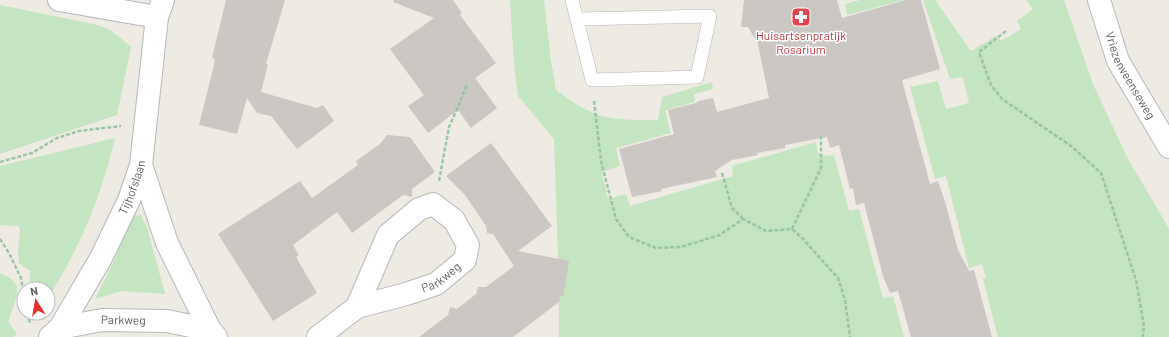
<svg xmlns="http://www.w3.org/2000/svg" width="1169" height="337" font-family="Barlow,sans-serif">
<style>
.green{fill:#c3e5c0}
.building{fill:#cbc7c3}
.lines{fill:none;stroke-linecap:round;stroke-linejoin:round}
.service-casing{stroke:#b4b7ba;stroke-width:14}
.minor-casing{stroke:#b4b7ba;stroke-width:24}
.secondary-casing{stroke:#b5b9bd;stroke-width:24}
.path{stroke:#99c6a2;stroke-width:2.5;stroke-dasharray:4 2;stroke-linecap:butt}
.service{stroke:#fff;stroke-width:13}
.minor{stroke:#fff;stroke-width:22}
.secondary{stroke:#fff;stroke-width:22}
.labels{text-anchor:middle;stroke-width:3;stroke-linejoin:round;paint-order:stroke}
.health-label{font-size:12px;fill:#be3a42;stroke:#fff}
.street-label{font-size:12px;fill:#5b6064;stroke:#fff}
</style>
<rect width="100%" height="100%" fill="#eeebe3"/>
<g class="green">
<path d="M510,0H544L551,61L556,90C568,99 581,108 596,114C615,121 639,120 658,120L662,97L712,82L713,89L694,94L695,102L665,110L671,133L616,148L620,166L602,172L608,199L626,194L630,206L733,176L732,166L816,142L818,153L826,156L834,155L849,211L859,209L883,298L893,296L904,337H559L558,254L554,139L518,96L514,65Z"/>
<path d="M860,0H904L847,15L845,4Z"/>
<path d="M923,0H935L971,51L996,36L1001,41L1021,29L1017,21L1033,9L1026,0H1064L1093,84L1126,155L1169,229V337H998L983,279L986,277L982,264L969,268L946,176L935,179L910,87L938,81L946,109L969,103L963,77L950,79Z"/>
<path d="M0,5L98,25L111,30L131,47L117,115L0,154Z"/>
<path d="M115,138C102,194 80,249 48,297V289H29L30,271L19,263L18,250L20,230L18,226L0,225V166Z"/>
<path d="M141,215L147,227L165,294L121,291L95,299L115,259L127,225L134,216Z"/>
<path d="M0,273L11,279L17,286V296L8,322L17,334L13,337H0Z"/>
</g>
<g class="building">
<path d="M226,0H285L266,64L268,65L261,92L317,108L323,105L334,121L297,149L271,116L257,113L247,98L237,134L199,125L214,65L215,59L212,58Z"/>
<path d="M394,0H453L462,13L460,15L496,63L475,78L497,108L471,128L458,110L428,133L408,106L424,95L390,49L434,18L393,2Z"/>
<path d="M744,0H837L842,18L906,0H921L940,69L902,80L930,184L938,181L946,205L958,250L969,271L974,270L992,337H911L898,291L890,293L883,276L864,203L856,205L853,188L850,189L839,145L830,148L827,137L785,145V148L757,153L758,155L732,160L715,171L717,177L661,189L662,191L632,197L619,149L674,134L668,110L696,103L698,101L713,98L717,112L769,98L758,44L748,27H741Z"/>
<path d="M387,135L410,137L435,172L412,189V197L403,195L352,233L337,212L293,245L299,255L296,257L317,293L273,321L218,234L300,181L312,198L358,165L356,161L380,144Z"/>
<path d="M491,143L552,226L518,251L569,261L563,297L560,296L559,302L513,337H419L448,315L450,307L457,309L476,294L478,287H486L514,266L493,234L487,233L486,226L465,195L446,176Z"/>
</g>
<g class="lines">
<defs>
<path id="service" d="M572,0L592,80L697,77L710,16L578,19"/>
<g id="minor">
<path d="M59,0L157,17"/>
<path d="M141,165L167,243L210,330L216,337"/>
<path id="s1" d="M60,328L102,320L167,321L210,330"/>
<path id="s2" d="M50,337L60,328L101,258L129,200L141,165L157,17L163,0"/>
<path id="s3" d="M318,337L357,307L406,294L436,284L465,260L468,245L454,220L433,204L419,209L388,235L357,307"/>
</g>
<g id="secondary">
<path id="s4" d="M1099,0L1118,61L1169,147"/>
</g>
</defs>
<use href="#service" class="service-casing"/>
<use href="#minor" class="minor-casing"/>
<use href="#secondary" class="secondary-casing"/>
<g class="path">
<path d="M1006,31L979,52L991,85L1002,99L1071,146L1101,173L1136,280L1144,326L1143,337"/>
<path d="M594,101L601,161L616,219L629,237L656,248L681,247L720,235L743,219L766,231L792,229L803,239L838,278L845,300L850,337"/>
<path d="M0,162L32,153L57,138L79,131L121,126"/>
<path d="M722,173L732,208L743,219"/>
<path d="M439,181L449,127L458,107L467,84"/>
<path d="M792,229L821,168V134"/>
<path d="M0,239L9,253L21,278L24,297"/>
<path d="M27,313L30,323"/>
</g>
<use href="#service" class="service"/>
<use href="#minor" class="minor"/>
<use href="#secondary" class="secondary"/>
</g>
<defs>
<symbol id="pharmacy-square" viewBox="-11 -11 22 22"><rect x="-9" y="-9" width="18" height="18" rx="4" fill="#e0444e" stroke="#fff"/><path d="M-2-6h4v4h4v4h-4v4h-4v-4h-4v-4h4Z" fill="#fff"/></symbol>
</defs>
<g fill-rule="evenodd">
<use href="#pharmacy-square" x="790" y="6" width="22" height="22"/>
</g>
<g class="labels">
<g class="health-label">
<text x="801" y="40">Huisartsenpratijk<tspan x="801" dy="14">Rosarium</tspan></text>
</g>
<g class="street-label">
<text dy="4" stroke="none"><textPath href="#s4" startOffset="82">Vriezenveenseweg</textPath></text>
<text dy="4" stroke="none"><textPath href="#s2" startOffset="172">Tijhofslaan</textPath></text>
<text dy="4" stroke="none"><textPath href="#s3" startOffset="139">Parkweg</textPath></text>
<text dy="4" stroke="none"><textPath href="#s1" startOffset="64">Parkweg</textPath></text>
</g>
</g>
<g transform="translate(36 301) rotate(349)"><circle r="19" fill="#ffffff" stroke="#bdbfc1"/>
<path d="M0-3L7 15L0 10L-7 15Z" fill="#e63133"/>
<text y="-6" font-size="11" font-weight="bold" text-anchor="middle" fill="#5b6064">N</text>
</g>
</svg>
